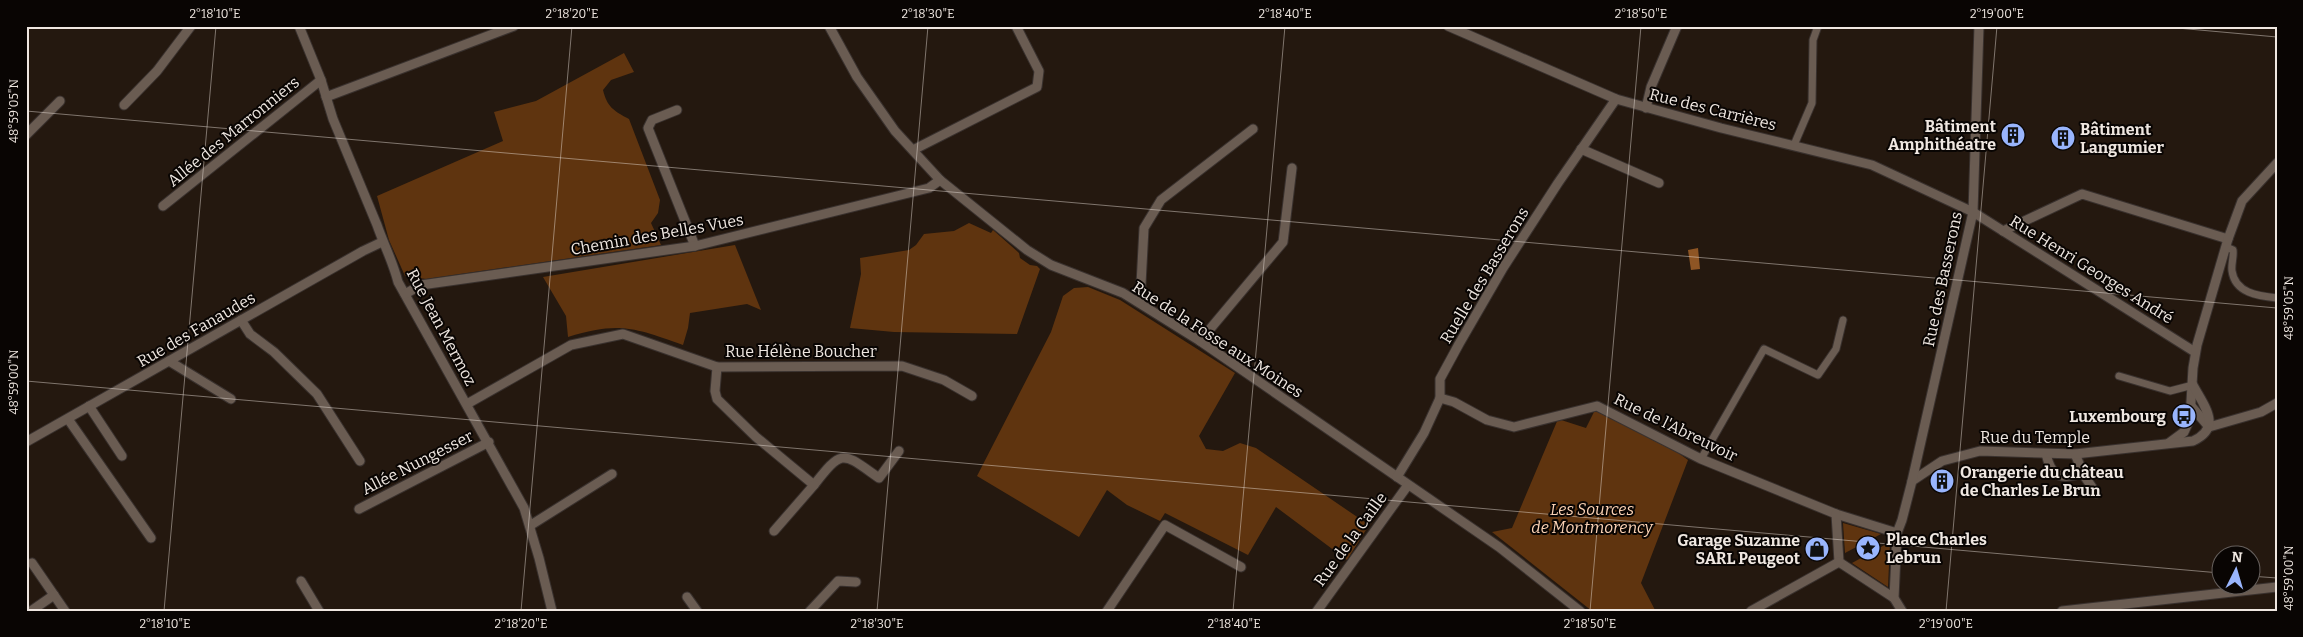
<svg xmlns="http://www.w3.org/2000/svg" width="2303" height="637" font-family="Bitter,serif">
<style>
.green{fill:#5f340f}
.water{fill:#8e5524}
.lines{fill:none;stroke-linecap:round;stroke-linejoin:round}
.pedestrian-casing{stroke:#39312e;stroke-width:9}
.minor-casing{stroke:#39312e;stroke-width:11}
.pedestrian{stroke:#6a5c52;stroke-width:7}
.minor{stroke:#6a5c52;stroke-width:9}
.ticks{fill:none;stroke:#efe7e1;stroke-width:1;stroke-opacity:0.45}
.labels{text-anchor:middle;stroke-width:4;stroke-linejoin:round;paint-order:stroke}
.street-label{font-size:16px;fill:#efe7e1;stroke:#090503}
.poi-label{font-size:16px;font-weight:bold;fill:#efe7e1;stroke:#090503;text-anchor:end}
.park-label{font-size:16px;font-style:italic;fill:#fbd2b4;stroke:#090503}
.neatline{fill:none;stroke:#efe7e1;stroke-width:2}
.ticks-label{font-size:12px;text-anchor:middle;fill:#efe7e1}
</style>
<rect width="100%" height="100%" fill="#24180f"/>
<g class="green">
<path d="M624,53L634,72L611,80L603,90C607,107 614,111 629,119L660,200L658,213L651,223L661,245L426,279L405,276L389,240L377,196L503,141L494,112L536,101Z"/>
<path d="M969,223L991,233L993,230L1019,253L1020,258L1030,265L1037,266L1040,269L1017,334L894,332L850,328L861,274L860,258L909,250L916,245L924,234L954,231Z"/>
<path d="M735,245L761,310L747,304L690,313L688,328L683,345C635,328 619,321 568,337L566,316L543,277Z"/>
<path d="M1088,287L1120,300L1235,373L1199,436L1206,449L1223,451L1240,443L1256,448L1369,525L1347,560L1276,507L1248,555L1165,513L1160,521L1127,505L1107,490L1079,537L977,476L1051,332L1063,296L1074,288Z"/>
<path d="M1595,410L1666,444L1688,460L1641,583L1655,610L1592,611L1492,532L1512,528L1558,419L1586,428Z"/>
<path d="M1843,523L1881,534L1845,553Z"/>
<path d="M1890,542L1888,587L1852,563Z"/>
</g>
<path class="water" d="M1698,248L1700,269L1691,270L1688,250Z"/>
<g class="lines">
<defs>
<g id="pedestrian">
<path d="M1794,145L1812,103L1813,40L1818,26"/>
<path d="M2226,247L2233,250C2234,257 2231,264 2232,271C2235,293 2258,296 2277,298"/>
<path d="M2119,376L2170,391L2193,385"/>
<path d="M1701,459L1764,349L1818,375L1836,349L1843,320"/>
</g>
<g id="minor">
<path d="M299,26L321,80L333,119L377,225C384,245 393,262 398,282L524,508L539,558L552,611"/>
<path d="M829,26L857,77L895,131L940,180L1027,250L1051,265L1123,293L1200,341L1499,547L1580,611"/>
<path d="M1448,26L1616,99L1721,128L1872,165L1973,212L2195,352"/>
<path d="M326,97L514,26"/>
<path d="M124,105L157,71L191,26"/>
<path d="M1646,108L1651,87L1677,26"/>
<path d="M677,110L652,120L648,128L695,246"/>
<path d="M26,135L60,101"/>
<path d="M1581,149L1659,183"/>
<path d="M913,150L1037,87L1039,71L1016,26"/>
<path d="M163,206L321,80"/>
<path d="M2003,231L2082,194L2228,239"/>
<path d="M405,294L421,285L695,246L929,188L940,180"/>
<path d="M1140,303L1144,228L1161,200L1253,129"/>
<path d="M241,320L250,334L274,352L317,394L360,461"/>
<path d="M1200,341L1283,242L1292,168"/>
<path d="M169,361L231,399"/>
<path d="M717,367L715,391L717,399L756,437L814,485C843,448 842,452 879,478L899,451"/>
<path d="M1440,398L1454,402L1487,420L1514,427L1597,406L1701,459L1836,514L1897,533"/>
<path d="M467,404L571,345L623,334L717,367L902,366L944,380L972,396"/>
<path d="M89,406L122,456"/>
<path d="M2192,407L2209,427L2261,412L2277,403"/>
<path d="M68,419L151,538"/>
<path d="M26,442L363,251L382,242"/>
<path d="M2169,443L2184,432L2190,419L2193,368L2197,345L2228,239L2242,201L2277,163"/>
<path d="M2046,454C2051,475 2058,480 2080,474L2083,469"/>
<path d="M2075,454L2085,477L2096,493"/>
<path d="M1397,477L1424,433L1440,398V379L1459,344L1503,268L1558,183L1616,99"/>
<path d="M1912,481L1942,461L1980,451L2075,454L2193,441C2223,427 2204,406 2193,385"/>
<path d="M359,509L489,442"/>
<path d="M1836,514L1839,562"/>
<path d="M531,525L612,474"/>
<path d="M774,531L814,485"/>
<path d="M1839,562L1894,598"/>
<path d="M32,563L65,611"/>
<path d="M301,581L319,611"/>
<path d="M687,597L697,611"/>
<path d="M31,611L54,595"/>
<path d="M810,611L838,581L856,582"/>
<path d="M1107,611L1165,525L1241,567"/>
<path d="M1317,611L1408,485"/>
<path d="M1751,611L1839,562"/>
<path d="M1902,611L1894,598L1897,533L1902,520L1912,481L1973,212L1979,26"/>
<path d="M2062,611L2277,587"/>
</g>
</defs>
<use href="#pedestrian" class="pedestrian-casing"/>
<use href="#minor" class="minor-casing"/>
<use href="#pedestrian" class="pedestrian"/>
<use href="#minor" class="minor"/>
</g>
<path class="ticks" d="M2155,26L2277,37M26,111L2277,308M26,381L2220,573M2250,576L2277,578M164,611L216,26M521,611L572,26M877,611L928,26M1233,611L1285,26M1590,611L1641,26M1946,611L1997,26"/>
<defs>
<symbol id="building-disc" viewBox="-11 -11 22 22"><circle r="9.5" fill="#99b5fd" stroke="#090503"/><path d="M-4-6H4V6H1V3H-1V6H-4ZM-2.5-4.3h1.7v1.8h-1.7ZM.8-4.3h1.7v1.8H.8ZM-2.5-1h1.7V.8h-1.7ZM.8-1h1.7V.8H.8Z" fill="#111"/></symbol>
<symbol id="bus-disc" viewBox="-11 -11 22 22"><circle r="9.5" fill="#99b5fd" stroke="#090503"/><path d="M-5-6H5V4H4V6H2V4H-2V6H-4V4H-5ZM-3.5-4V0h7V-4ZM-3.5 1.2v1.5H-2V1.2ZM2 1.2v1.5H3.5V1.2Z" fill="#111"/></symbol>
<symbol id="sight-disc" viewBox="-11 -11 22 22"><circle r="9.5" fill="#99b5fd" stroke="#090503"/><path d="M0-6L1.8-2.2L6-1.7L2.9 1.2L3.7 5.4L0 3.3L-3.7 5.4L-2.9 1.2L-6-1.7L-1.8-2.2Z" fill="#111"/></symbol>
<symbol id="shop-disc" viewBox="-11 -11 22 22"><circle r="9.5" fill="#99b5fd" stroke="#090503"/><path d="M-5-2.5h2.3a2.7 3.5 0 0 1 5.4 0H5L5.5 6h-11ZM-1.5-2.5h3a1.5 2.3 0 0 0-3 0Z" fill="#111"/></symbol>
</defs>
<g fill-rule="evenodd">
<use href="#building-disc" x="1999" y="121" width="28" height="28"/>
<use href="#building-disc" x="2049" y="124" width="28" height="28"/>
<use href="#bus-disc" x="2170" y="402" width="28" height="28"/>
<use href="#building-disc" x="1928" y="467" width="28" height="28"/>
<use href="#sight-disc" x="1854" y="534" width="28" height="28"/>
<use href="#shop-disc" x="1803" y="535" width="28" height="28"/>
</g>
<g class="labels">
<g class="street-label">
<text transform="translate(1713 109) rotate(14)" y="6">Rue des Carrières</text>
<text transform="translate(233 131) rotate(-39)" y="6">Allée des Marronniers</text>
<text transform="translate(657 234) rotate(-10)" y="6">Chemin des Belles Vues</text>
<text transform="translate(2092 269) rotate(32)" y="6">Rue Henri Georges André</text>
<text transform="translate(1484 275) rotate(-59)" y="6">Ruelle des Basserons</text>
<text transform="translate(1942 279) rotate(-78)" y="6">Rue des Basserons</text>
<text transform="translate(442 327) rotate(62)" y="6">Rue Jean Mermoz</text>
<text transform="translate(196 329) rotate(-30)" y="6">Rue des Fanaudes</text>
<text transform="translate(1218 339) rotate(33)" y="6">Rue de la Fosse aux Moines</text>
<text x="801" y="357">Rue Hélène Boucher</text>
<text transform="translate(1676 427) rotate(26)" y="6">Rue de l'Abreuvoir</text>
<text x="2035" y="443">Rue du Temple</text>
<text transform="translate(417 462) rotate(-27)" y="6">Allée Nungesser</text>
<text transform="translate(1350 539) rotate(-54)" y="6">Rue de la Caille</text>
</g>
<g class="poi-label">
<text x="1996" y="132">Bâtiment<tspan x="1996" dy="18">Amphithéatre</tspan></text>
<text x="2080" y="135" text-anchor="start">Bâtiment<tspan x="2080" dy="18">Langumier</tspan></text>
<text x="2166" y="422">Luxembourg</text>
<text x="1960" y="478" text-anchor="start">Orangerie du château<tspan x="1960" dy="18">de Charles Le Brun</tspan></text>
<text x="1886" y="545" text-anchor="start">Place Charles<tspan x="1886" dy="18">Lebrun</tspan></text>
<text x="1800" y="546">Garage Suzanne<tspan x="1800" dy="18">SARL Peugeot</tspan></text>
</g>
<g class="park-label">
<text x="1592" y="515">Les Sources<tspan x="1592" dy="18">de Montmorency</tspan></text>
</g>
</g>
<rect width="2303" height="637" fill="none" stroke="#090503" stroke-width="55"/>
<g transform="translate(2236 570) rotate(5)"><circle r="24" fill="#090503" stroke="#655f5c"/>
<path d="M0-4L9 19L0 12L-9 19Z" fill="#99b5fd"/>
<text y="-8" font-size="14" font-weight="bold" text-anchor="middle" fill="#efe7e1">N</text>
</g>
<rect x="28" y="28" width="2248" height="582" class="neatline"/>
<g class="ticks-label">
<text x="215" y="18">2°18'10"E</text>
<text x="572" y="18">2°18'20"E</text>
<text x="928" y="18">2°18'30"E</text>
<text x="1285" y="18">2°18'40"E</text>
<text x="1641" y="18">2°18'50"E</text>
<text x="1997" y="18">2°19'00"E</text>
<text transform="translate(14 111) rotate(-90)" y="4">48°59'05"N</text>
<text transform="translate(2289 308) rotate(-90)" y="4">48°59'05"N</text>
<text transform="translate(14 382) rotate(-90)" y="4">48°59'00"N</text>
<text transform="translate(2289 578) rotate(-90)" y="4">48°59'00"N</text>
<text x="165" y="628">2°18'10"E</text>
<text x="521" y="628">2°18'20"E</text>
<text x="877" y="628">2°18'30"E</text>
<text x="1234" y="628">2°18'40"E</text>
<text x="1590" y="628">2°18'50"E</text>
<text x="1946" y="628">2°19'00"E</text>
</g>
</svg>
